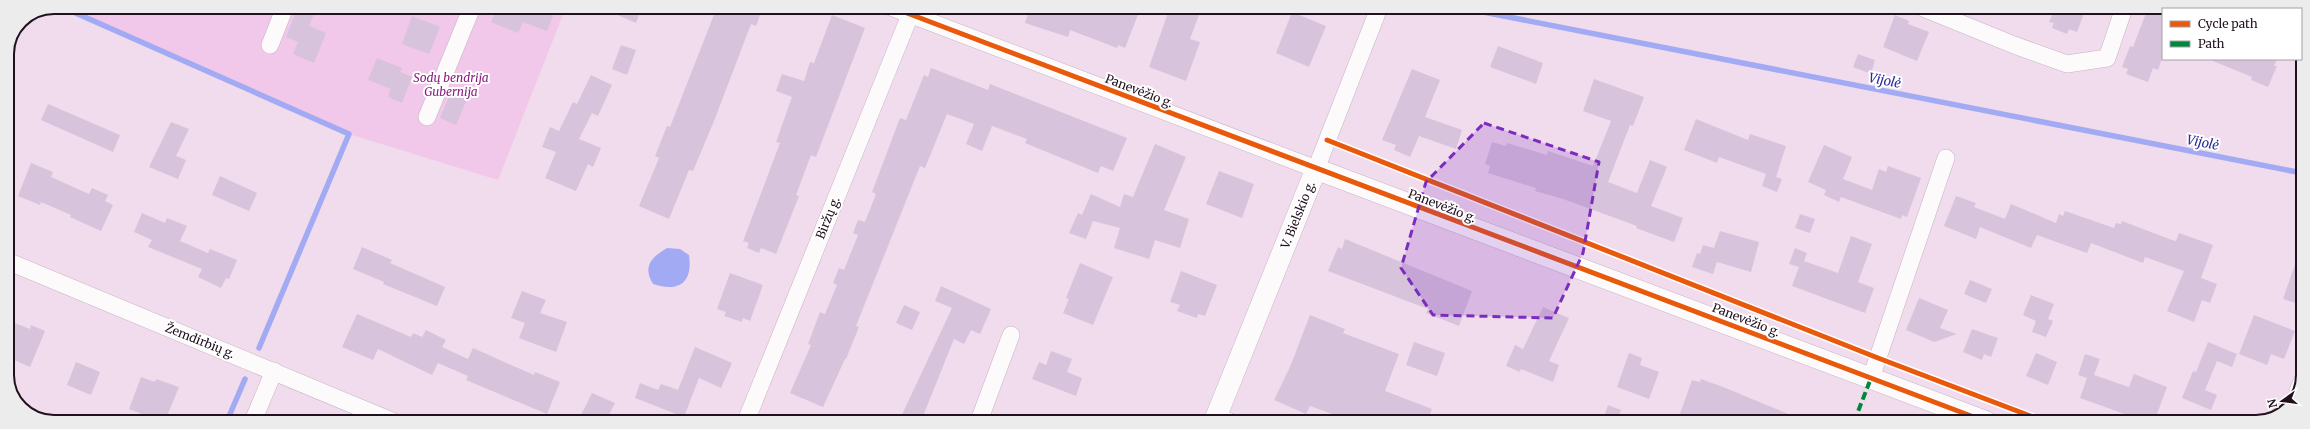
<svg xmlns="http://www.w3.org/2000/svg" width="2310" height="429" font-family="Merriweather,serif">
<style>
.green{fill:#f1c7ea}
.water{fill:#a1aaf3}
.lines{fill:none;stroke-linecap:round;stroke-linejoin:round}
.stream{stroke:#a1aaf3;stroke-width:5.5}
.building{fill:#d8c3dc}
.minor-casing{stroke:#c6b4c3;stroke-width:18}
.tertiary-casing{stroke:#c6b4c3;stroke-width:22}
.minor{stroke:#fdfafc;stroke-width:17}
.tertiary{stroke:#fdfafc;stroke-width:21}
.quiet{stroke:#00873e;stroke-width:4;stroke-dasharray:8 4;stroke-linecap:butt}
.cycleway-casing{stroke:#fff;stroke-width:8}
.cycleway{stroke:#e8590c;stroke-width:5}
.marked{fill:#7b2cbf;fill-opacity:0.2;stroke:#7b2cbf;stroke-width:3;stroke-dasharray:8 5;stroke-linejoin:round}
.labels{text-anchor:middle;stroke-width:4;stroke-linejoin:round;paint-order:stroke}
.park-label{font-size:12px;font-style:italic;fill:#89207e;stroke:#fff}
.street-label{font-size:12px;fill:#21101e;stroke:#fff}
.water-label{font-size:13px;font-style:italic;fill:#272b99;stroke:#fff}
.rim{fill:none;stroke:#21101e;stroke-width:2}
</style>
<rect width="100%" height="100%" fill="#f1dced"/>
<path class="green" d="M62,7H566L498,180L349,134Z"/>
<path class="water" d="M667,248L680,249L689,255C693,284 678,292 653,284C642,266 652,257 667,248Z"/>
<g class="lines">
<g class="stream">
<path d="M62,7L349,134L259,348"/>
<path d="M1463,8L2302,173"/>
<path d="M227,421L245,379"/>
</g>
</g>
<g class="building">
<path d="M298,7H317L309,26L326,33L314,63L293,54L298,42L286,37Z"/>
<path d="M488,7H531L553,16L547,31L523,22L518,33L491,22L496,11Z"/>
<path d="M599,7H642L636,23Z"/>
<path d="M717,7H763L756,26L751,24L714,121L693,171L689,170L669,219L639,206L659,158L655,156L667,126L670,127Z"/>
<path d="M1030,7H1126L1139,12L1125,48L1118,45L1117,48L1070,30L1068,37L1025,23Z"/>
<path d="M1170,7H1179L1199,15L1190,39L1200,42L1186,81L1149,67Z"/>
<path d="M2055,8H2086L2077,32L2069,29L2067,34L2052,28L2054,23L2049,22Z"/>
<path d="M2148,8H2163V55L2158,70L2153,68L2148,82L2126,74L2128,69L2122,67L2130,46L2133,47Z"/>
<path d="M1292,12L1326,26L1309,67L1276,53Z"/>
<path d="M832,15L865,28L816,157L811,155L796,195L799,196L776,254L761,248L759,253L747,248L749,243L743,241L780,143L776,142L792,97L776,91L782,74L804,81L810,62L814,63Z"/>
<path d="M1895,15L1909,21L1908,24L1929,32L1917,61L1883,47Z"/>
<path d="M412,16L440,27L429,54L402,44Z"/>
<path d="M621,45L636,50L627,75L612,69Z"/>
<path d="M1498,46L1543,63L1536,84L1490,67Z"/>
<path d="M1858,54L1875,60L1871,74L1853,67Z"/>
<path d="M377,58L402,68L400,72L412,77L402,103L388,97L391,89L368,80Z"/>
<path d="M2208,59H2277L2274,66H2277L2268,87L2251,80L2252,77Z"/>
<path d="M931,68L988,90L990,84L1127,138L1113,171L1101,166L1098,173L1025,143L1027,139L992,126L982,151L966,144L974,124L947,114L925,168L920,166L856,326L859,327L846,359H845L823,407L790,393L811,345L808,344L820,312L825,314L837,285L833,283L839,268L844,270L858,235L853,233L858,220L865,222L876,194L872,192L900,118L906,120L924,75L928,77Z"/>
<path d="M1412,69L1440,80L1425,117L1462,130L1456,149L1419,136L1410,157L1394,150L1396,145L1382,140Z"/>
<path d="M591,75L612,85L598,116L592,113L579,139L601,148L593,167L588,164L576,191L545,178L556,152L542,147L550,127L559,131L573,102L577,104Z"/>
<path d="M1594,79L1644,97L1633,126L1630,125L1608,182L1637,193L1650,160L1667,167L1651,206L1683,218L1674,242L1636,228L1637,226L1563,199L1535,191L1536,188L1488,173L1490,166L1485,164L1492,142L1506,146L1507,143L1547,155L1548,151L1593,166L1611,121L1583,111Z"/>
<path d="M451,92L467,99L456,125L440,118Z"/>
<path d="M48,104L120,135L113,152L41,120Z"/>
<path d="M1696,119L1748,140L1750,134L1786,146L1776,177L1782,179L1777,192L1762,186L1766,174L1719,157L1717,163L1684,150Z"/>
<path d="M171,122L189,129L176,156L186,160L178,179L149,167Z"/>
<path d="M1155,144L1186,157L1164,210L1189,219L1180,248L1155,240L1149,259L1114,248L1120,228L1093,221L1086,239L1069,233L1078,213L1082,215L1091,194L1120,207L1124,194L1133,197Z"/>
<path d="M1824,145L1852,157L1843,179L1872,190L1879,169L1886,172L1888,166L1921,178L1907,217L1902,215L1901,219L1841,197L1839,202L1824,195L1826,190L1808,182Z"/>
<path d="M31,163L53,172L51,177L89,194L92,188L108,195L105,201L113,205L101,231L70,217L71,215L41,202L40,205L18,196Z"/>
<path d="M1219,171L1254,184L1242,218L1206,204Z"/>
<path d="M220,176L257,193L249,211L212,195Z"/>
<path d="M1956,196L1976,203L1974,207L2005,219L2011,204L2056,223L2059,214L2063,216L2065,211L2114,228L2116,223L2121,224L2122,221L2172,240L2176,241L2179,233L2213,245L2201,278L2217,284L2210,303L2202,300L2194,322L2167,311L2184,271L2145,257L2143,263L2091,243L2087,253L2037,235L2031,248L1980,227L1976,239L1944,226Z"/>
<path d="M142,213L165,223L167,218L187,226L180,241L208,253L210,249L237,260L229,279L226,278L221,288L198,277L202,269L148,247L152,240L134,232Z"/>
<path d="M1800,214L1815,219L1810,233L1795,228Z"/>
<path d="M1720,231L1759,242L1751,272L1717,262L1713,274L1692,267L1697,253L1700,254L1703,245L1714,248Z"/>
<path d="M1851,236L1872,244L1858,282L1874,288L1865,313L1792,286L1799,267L1789,264L1795,248L1807,253L1804,261L1838,273Z"/>
<path d="M1345,239L1472,291L1459,326L1426,313L1428,309L1328,271L1338,247L1342,249Z"/>
<path d="M362,247L392,260L390,263L445,287L437,306L383,284L384,282L353,269Z"/>
<path d="M2300,250H2302V305L2283,299Z"/>
<path d="M1080,263L1113,277L1093,325L1063,313L1069,299L1066,298Z"/>
<path d="M1181,271L1217,285L1205,316L1198,314L1197,318L1177,311L1180,305L1170,302Z"/>
<path d="M730,273L763,285L750,321L743,318L742,322L724,316L726,312L717,309Z"/>
<path d="M1970,280L1992,289L1986,303L1964,294Z"/>
<path d="M941,286L991,309L980,334L971,330L964,344L954,339L921,421H899L952,308L935,301Z"/>
<path d="M522,291L546,300L540,313L567,322L556,352L519,338L525,323L511,318Z"/>
<path d="M2031,295L2054,304L2048,319L2053,321L2046,337L2032,332L2036,321L2023,315Z"/>
<path d="M1919,298L1948,310L1940,328L1957,334L1934,342L1906,330Z"/>
<path d="M904,305L920,312L912,330L896,323Z"/>
<path d="M1543,307L1569,318L1549,361L1559,365L1553,382L1521,369L1520,372L1506,366L1515,345L1523,349Z"/>
<path d="M357,314L411,337L413,333L422,337L426,330L446,340L442,347L468,359L473,348L534,375L535,372L560,382L547,414L466,380L468,376L438,363L432,375L378,349L373,360L342,347Z"/>
<path d="M1310,315L1345,329L1343,333L1399,354L1385,391L1432,409L1427,422H1354L1310,406L1306,414L1274,400L1290,367Z"/>
<path d="M2254,315L2295,331L2284,359L2271,354L2267,365L2239,354Z"/>
<path d="M12,322L30,329L31,325L45,331L30,367L7,357V332Z"/>
<path d="M1972,329L1998,338L1991,357L1984,354L1982,360L1963,352Z"/>
<path d="M1414,342L1445,353L1437,376L1406,365Z"/>
<path d="M2208,342L2237,354L2232,367L2217,361L2205,390L2217,395L2211,410L2182,398L2193,371L2196,372Z"/>
<path d="M695,347L732,363L721,388L699,378L684,417L635,398L640,383L658,390L661,384L678,390Z"/>
<path d="M1051,351L1072,359L1067,372L1082,378L1076,396L1032,379L1039,362L1046,365Z"/>
<path d="M1629,353L1642,358L1640,365L1659,372L1649,399L1617,387Z"/>
<path d="M2036,353L2057,362L2048,385L2026,376Z"/>
<path d="M2085,354L2100,359L2094,375L2129,387L2134,374L2167,387L2154,422H2147L2080,398L2087,378L2078,375Z"/>
<path d="M76,362L100,372L91,395L67,385Z"/>
<path d="M141,377L155,382L156,379L179,387L165,421H151L141,417L142,414L129,409Z"/>
<path d="M1701,379L1723,387L1808,422H1677L1692,380L1700,382Z"/>
<path d="M592,393L615,403L606,421H589L580,417Z"/>
<path d="M1608,405L1621,410L1617,422H1602Z"/>
</g>
<g class="lines">
<defs>
<g id="minor">
<path d="M891,7L1316,169L1379,8"/>
<path d="M1923,8L2014,45L2067,64L2107,58L2124,8"/>
<path d="M270,45L285,7"/>
<path d="M427,117L472,7"/>
<path d="M7,261L392,421"/>
<path d="M1871,378L1946,158"/>
<path d="M2298,391L2302,381"/>
<path d="M1217,416L1230,422"/>
<path d="M253,421L274,371"/>
<path d="M746,421L910,15"/>
<path d="M979,421L1011,335"/>
</g>
<path id="tertiary" d="M1214,422L1316,169L1987,422"/>
</defs>
<use href="#minor" class="minor-casing"/>
<use href="#tertiary" class="tertiary-casing"/>
<use href="#minor" class="minor"/>
<use href="#tertiary" class="tertiary"/>
<path class="quiet" d="M1854,422L1871,378"/>
<defs>
<g id="cycleway">
<path d="M891,7L1987,422"/>
<path d="M1327,140L1878,358L2046,422"/>
</g>
</defs>
<use href="#cycleway" class="cycleway-casing"/>
<use href="#cycleway" class="cycleway"/>
</g>
<path class="marked" d="M1484,123L1599,162L1583,253L1553,318L1433,315L1401,268L1426,182Z"/>
<g class="labels">
<g class="park-label">
<text x="451" y="82">Sodų bendrija<tspan x="451" dy="14">Gubernija</tspan></text>
</g>
<g class="street-label">
<text transform="translate(1139 91) rotate(21)" y="4">Panevėžio g.</text>
<text transform="translate(1442 206) rotate(21)" y="4">Panevėžio g.</text>
<text transform="translate(1298 215) rotate(-68)" y="4">V. Bielskio g.</text>
<text transform="translate(828 218) rotate(-68)" y="4">Biržų g.</text>
<text transform="translate(1746 320) rotate(21)" y="4">Panevėžio g.</text>
<text transform="translate(200 341) rotate(22)" y="4">Žemdirbių g.</text>
</g>
<g class="water-label">
<text transform="translate(1885 80) rotate(11)" y="5">Vijolė</text>
<text transform="translate(2203 142) rotate(11)" y="5">Vijolė</text>
</g>
</g>
<path d="M0 0H2310V429H0ZM54 14H2256A40 40 0 0 1 2296 54V375A40 40 0 0 1 2256 415H54A40 40 0 0 1 14 375V54A40 40 0 0 1 54 14Z" fill="#edeced" fill-rule="evenodd"/>
<path class="rim" d="M54 14H2256A40 40 0 0 1 2296 54V375A40 40 0 0 1 2256 415H54A40 40 0 0 1 14 375V54A40 40 0 0 1 54 14Z"/>
<rect x="2162" y="8" width="140" height="52" fill="#ffffff" stroke="#a69fa5"/>
<rect x="2170" y="21" width="20" height="6" fill="#e8590c" stroke="#a69fa5"/>
<text x="2198" y="28" font-size="12" fill="#21101e">Cycle path</text>
<rect x="2170" y="41" width="20" height="6" fill="#00873e" stroke="#a69fa5"/>
<text x="2198" y="48" font-size="12" fill="#21101e">Path</text>
<g transform="translate(2282 401) rotate(256)" stroke="#ffffff" stroke-width="3" paint-order="stroke">
<path d="M0-3L7 15L0 10L-7 15Z" fill="#21101e"/>
<text y="-6" font-size="11" font-weight="bold" text-anchor="middle" fill="#21101e">N</text>
</g>
</svg>
